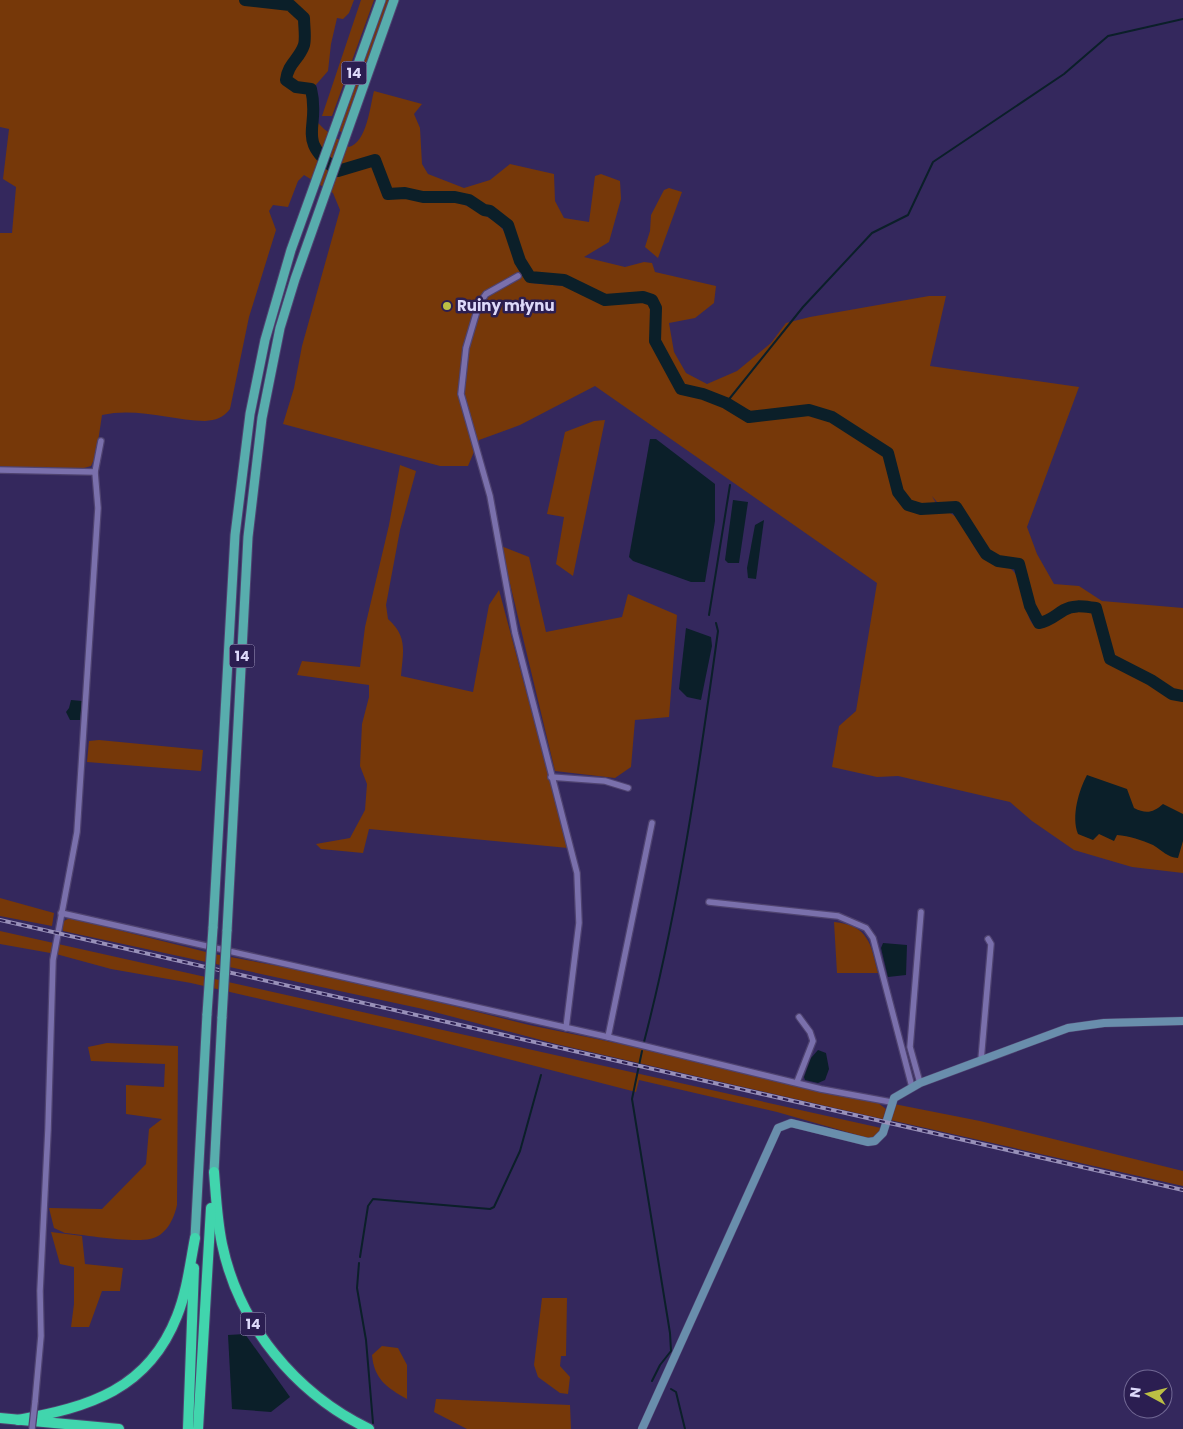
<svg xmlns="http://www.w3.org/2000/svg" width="1183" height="1429" font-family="Poppins,sans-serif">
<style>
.green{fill:#763809;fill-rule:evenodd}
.water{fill:#0b1f29}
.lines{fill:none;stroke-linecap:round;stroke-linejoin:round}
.stream{stroke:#0b1f29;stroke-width:2}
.river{stroke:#0b1f29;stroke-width:12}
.street-casing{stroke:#4f4370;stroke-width:8}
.secondary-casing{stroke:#4f4370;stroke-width:9}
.primary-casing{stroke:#4f4370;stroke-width:11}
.highway-casing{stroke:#4f4370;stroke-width:12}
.street{stroke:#7a70ac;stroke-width:5.5}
.secondary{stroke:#698eac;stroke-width:8}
.primary{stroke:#58adad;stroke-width:9}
.highway{stroke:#41d5ad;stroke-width:10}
.rail-casing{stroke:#9890b9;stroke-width:4}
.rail{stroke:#2b1e51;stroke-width:2;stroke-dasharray:5.5;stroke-linecap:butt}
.street-bridge-casing{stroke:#4f4370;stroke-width:8;stroke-linecap:butt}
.primary-bridge-casing{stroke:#4f4370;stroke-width:11;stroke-linecap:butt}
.street-bridge{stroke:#7a70ac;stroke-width:5.5}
.primary-bridge{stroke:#58adad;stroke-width:9}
.poi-dot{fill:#bcbf44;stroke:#2b1e51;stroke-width:2}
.labels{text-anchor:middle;stroke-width:5;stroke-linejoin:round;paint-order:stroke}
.shield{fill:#2b1e51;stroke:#a8a1c7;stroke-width:1}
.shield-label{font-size:14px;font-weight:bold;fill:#ddd9fa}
.poi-label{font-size:15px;font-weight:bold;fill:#ddd9fa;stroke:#2b1e51;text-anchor:start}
</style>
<rect width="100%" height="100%" fill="#34285d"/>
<g class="green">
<path d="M0,0H354L349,13L343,19L337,18L331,44L328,71L314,87L319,114L316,121L324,129L349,147C367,142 370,106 374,91L422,104L414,114L420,128L422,164L428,174L464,188L490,180L510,164L554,174L555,201L564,218L589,222L595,176L601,174L620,181L621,199L609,242L584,257L625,267L644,262L652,263L655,272L716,286L714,303L695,318L669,323L674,352L686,373L707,384L737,371L771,343L786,323L810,317L929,296H946L930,366L1079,387L1027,527L1037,554L1054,584L1079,586L1102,601L1183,608V873L1132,867L1074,850L1032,821L1010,802L898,776L877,777L832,767L839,726L856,711L877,583L595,386L520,425L479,440L468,466H440L283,424L294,388L302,346L340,210L333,193L304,175L298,181L288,207L273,205L269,211L276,230L249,317L230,409C223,418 216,420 205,421C171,420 136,407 102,415L96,455L91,466L84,468H0V233H12L16,187L3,179L9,129L0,127ZM439,197C449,196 461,196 470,201C475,203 478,208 483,210C521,226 511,246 530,277L564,280L582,288L583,283L607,297L644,294L653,298L657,306L660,346L683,386L705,391L750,414L810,408L833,414L850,424L873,442L885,446C908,472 879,511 937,505L932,496L941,507H956L986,554L998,561L1019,564L1030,606L1039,623L1049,621L1065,609L1095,608L1091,612C1082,611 1071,611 1062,614C1051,618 1048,630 1034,626C1021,610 1027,583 1011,569C1003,561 989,565 981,556C969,543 966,521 950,513C934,505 917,518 903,504C887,490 894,467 883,451L866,445L844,427L821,417L807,414L755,421L719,403L683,393L676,387L653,343L652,308L645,301L606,303L564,286L531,283C513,268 515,243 500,226C494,220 484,215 477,211C464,204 455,200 440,201Z"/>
<path d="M361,0H374L332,116H322Z"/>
<path d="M385,0H390L342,133L338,129Z"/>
<path d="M669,188L682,192L658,258L645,247L650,231L651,215L664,190Z"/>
<path d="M605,420L573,576L556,564L564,517L547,514L565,432L594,421Z"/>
<path d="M400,465L416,471L400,530L386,605L388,619C408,637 403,651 401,676L473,692L489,605L499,590L568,848L369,829L363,853L321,849L316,844L350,838L365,810L367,784L360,766L362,724L369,697V685L297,675L302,661L360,667L365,627L389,525Z"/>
<path d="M501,546L529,557L546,632L622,617L628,594L677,615L669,717L635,720L631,767L615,778L555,771Z"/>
<path d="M99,740L203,750L201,771L87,762L89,741Z"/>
<path d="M0,898L54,913L52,926L0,916Z"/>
<path d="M70,918L214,954L338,977L529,1025L645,1049L745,1074L878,1103L886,1109L883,1119L556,1044L423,1009L63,931L62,922Z"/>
<path d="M834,922C869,925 871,945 878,973H837Z"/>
<path d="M0,931L881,1128L877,1137L868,1138L777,1112L639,1080L636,1092L407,1033L191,983L111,969L56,954L0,944Z"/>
<path d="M107,1043L178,1046L177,1205C174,1219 166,1236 150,1239C132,1243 85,1235 65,1233L54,1228L49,1208L102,1209L146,1164L149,1129L162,1119L126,1114V1085L164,1087L165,1064L91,1061L88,1047Z"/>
<path d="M894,1104L980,1121L1183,1171V1186L890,1120Z"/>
<path d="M51,1232L82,1236L85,1264L123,1268L120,1291H102L89,1327H71L74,1304V1267L60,1264Z"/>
<path d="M542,1298H567L566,1356H561L560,1366L570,1377L568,1394L560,1393L538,1377L534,1365Z"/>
<path d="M382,1346L398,1348L407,1365V1399C387,1388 374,1379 372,1355Z"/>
<path d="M436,1399L570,1405L571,1429H467L434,1412Z"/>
</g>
<g class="water">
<path d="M650,439H656L715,484V521L705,582H691L633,561L629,557Z"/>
<path d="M733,500L748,502L739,563H728L725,560Z"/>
<path d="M764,520L756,579L748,578L747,568L755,525Z"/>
<path d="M686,628L711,637L712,646L701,700L687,697L679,689Z"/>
<path d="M71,700L82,701L80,720H70L66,712L69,708Z"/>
<path d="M1087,775L1127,789L1134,808C1146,814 1153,813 1163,804L1183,814V841L1178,858C1167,857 1163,851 1153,845C1142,840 1129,836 1117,835L1114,841L1099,834L1093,840L1078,834C1071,816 1079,790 1087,775Z"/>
<path d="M883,943L907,945L906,975L888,977L881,948Z"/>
<path d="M818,1050L826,1053L829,1069L825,1080L818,1083L805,1080L804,1077L811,1058Z"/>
<path d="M245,1334L290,1397L271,1412L232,1409L228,1335Z"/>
</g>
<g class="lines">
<g class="stream">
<path d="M726,403L803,307L872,233L908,215L933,162L1064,74L1108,36L1183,19"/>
<path d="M709,615L730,485"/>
<path d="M644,1042C679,907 699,769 718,631L716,623"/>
<path d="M642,1051L632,1099L670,1333L671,1351L660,1365L652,1381"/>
<path d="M360,1257L368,1206L373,1199L490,1209L494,1207L520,1151L541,1075"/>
<path d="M359,1263L357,1288L366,1340L373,1423"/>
<path d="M671,1389L676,1392L685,1429"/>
</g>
<path class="river" d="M245,0L290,5L304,18C304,26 306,38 304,45C299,60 288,63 286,80L296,87L311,89C321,129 294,139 338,171L375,160L388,194L405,193L423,197H455L469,200L484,210L490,211L508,225L520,261L530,277L564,280L605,300L643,297L652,300L656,308L655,341L681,389L703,394L726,403L749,417L809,410L832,417L888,453L898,492L908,505L921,509L956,507L986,554L998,561L1019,564L1030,606L1039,623C1050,621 1054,616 1064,610C1074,604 1086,607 1096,608L1110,659L1151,680L1172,694L1183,696"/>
<defs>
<g id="street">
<path d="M518,276L486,294L479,304L466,348L461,394L490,496L515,633L577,873L579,923L566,1028"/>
<path d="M0,470L95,472L101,441"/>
<path d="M551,777L605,781L628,788"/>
<path d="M709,902L838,916L866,928L873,938L912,1087"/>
<path d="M61,913L608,1037L821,1089L891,1102"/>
<path d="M608,1037L652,823"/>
<path d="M981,1060L991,944L988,939"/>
<path d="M797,1082L813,1041L810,1032L799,1017"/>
<path d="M920,1083L910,1047L921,912"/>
<path d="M35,1402L41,1336L40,1291L48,1130L53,960L77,832L98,508L95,472"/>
</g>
<path id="secondary" d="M642,1429L778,1128L791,1123L868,1142L875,1141L883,1133L894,1098L920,1083L1068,1028L1104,1023L1183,1021"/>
<g id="primary">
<path d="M213,928L235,535L250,414L265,340L291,250L381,0"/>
<path d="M227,931L248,537L262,418L280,328L295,279L394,0"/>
<path d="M214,1172L222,1017"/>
<path d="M195,1238L207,1014"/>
</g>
<g id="highway">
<path d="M214,1172C216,1196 217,1220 222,1244C239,1325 295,1393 369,1429"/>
<path d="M0,1418L119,1429"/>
<path d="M18,1420C89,1407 148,1390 177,1316C187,1291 190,1264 195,1238"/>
<path d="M188,1429L194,1268"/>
<path d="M198,1429L211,1208"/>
</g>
</defs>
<use href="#street" class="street-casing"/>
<use href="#secondary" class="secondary-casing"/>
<use href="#primary" class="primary-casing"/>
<use href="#highway" class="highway-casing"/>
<use href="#street" class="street"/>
<use href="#secondary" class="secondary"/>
<use href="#primary" class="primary"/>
<use href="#highway" class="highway"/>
<defs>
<path id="rail" d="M0,920L1183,1190"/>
</defs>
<use href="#rail" class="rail-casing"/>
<use href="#rail" class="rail"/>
<defs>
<path id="street-bridge" d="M32,1429L35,1402"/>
<g id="primary-bridge">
<path d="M207,1014L213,928"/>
<path d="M222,1017L227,931"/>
</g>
</defs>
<use href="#street-bridge" class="street-bridge-casing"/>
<use href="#primary-bridge" class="primary-bridge-casing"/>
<use href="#street-bridge" class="street-bridge"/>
<use href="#primary-bridge" class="primary-bridge"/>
</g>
<circle class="poi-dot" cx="447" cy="306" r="5"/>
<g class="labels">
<g class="shield">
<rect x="341.5" y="61.5" width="25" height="23" rx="4"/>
<rect x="229.5" y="644.5" width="25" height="23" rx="4"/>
<rect x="240.5" y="1312.5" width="25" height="23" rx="4"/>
</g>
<g class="shield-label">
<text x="354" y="78">14</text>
<text x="242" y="661">14</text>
<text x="253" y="1329">14</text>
</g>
<g class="poi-label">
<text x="457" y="311">Ruiny młynu</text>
</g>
</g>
<g transform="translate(1148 1394) rotate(277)"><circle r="24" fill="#2b1e51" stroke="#726995"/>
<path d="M0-4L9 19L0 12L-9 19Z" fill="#bcbf44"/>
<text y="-8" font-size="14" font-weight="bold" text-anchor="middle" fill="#ddd9fa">N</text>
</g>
</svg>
